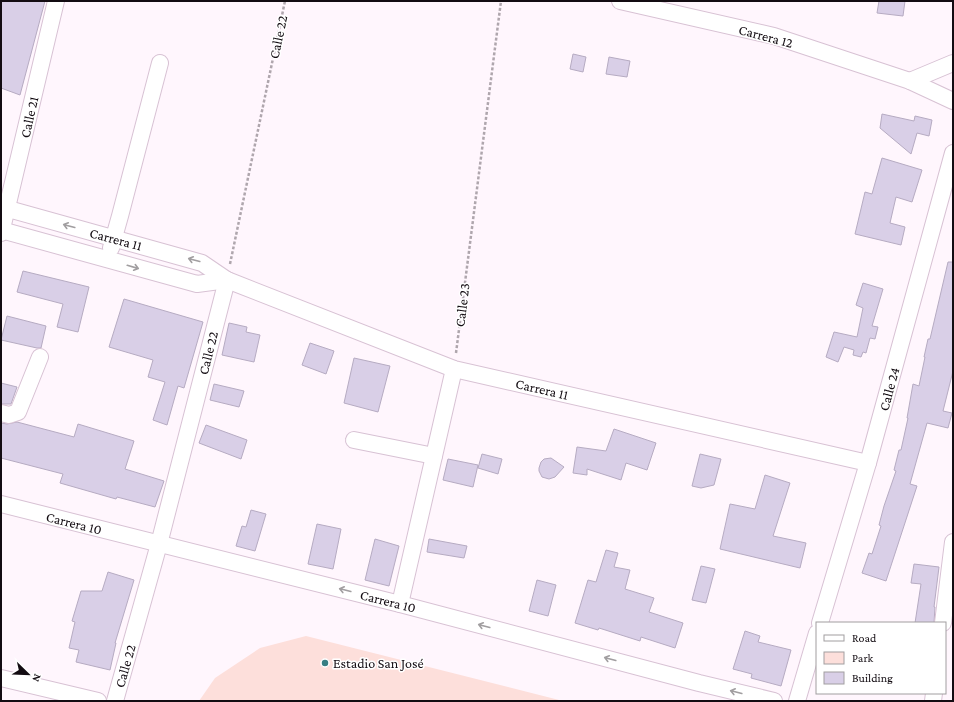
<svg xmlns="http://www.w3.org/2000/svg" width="954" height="702" font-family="'Crimson Pro',serif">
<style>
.green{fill:#fddfdb}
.building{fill:#d9cfe7;stroke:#b6abc2}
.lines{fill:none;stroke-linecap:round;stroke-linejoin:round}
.minor-casing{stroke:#d8c2d4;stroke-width:18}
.path{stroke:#afa6ad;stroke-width:2.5;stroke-dasharray:3 2;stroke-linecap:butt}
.minor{stroke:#fff;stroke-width:16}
.oneway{stroke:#a19ea0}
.poi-dot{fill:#367e83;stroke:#fff;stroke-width:1.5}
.labels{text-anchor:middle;stroke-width:3;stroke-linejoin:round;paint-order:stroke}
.street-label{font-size:14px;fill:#130c12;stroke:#fff}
.poi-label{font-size:14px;fill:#130c12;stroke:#fff;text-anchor:start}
</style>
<rect width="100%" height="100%" fill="#fff6fd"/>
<path class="green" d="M306,636L563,701H199L215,678L260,648Z"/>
<g class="building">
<path d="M1,1H45L20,95L1,88Z"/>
<path d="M879,1H905L903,16L877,13Z"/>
<path d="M573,54L586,57L583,72L570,69Z"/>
<path d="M609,57L630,61L627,77L606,74Z"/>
<path d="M882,114L914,121L915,116L932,120L929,136L917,133L911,154L880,128Z"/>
<path d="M882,158L922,170L912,202L896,197L890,223L905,227L901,245L855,234L865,192L872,194Z"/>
<path d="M948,262H953V371L943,411L952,413L948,428L927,423L910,484L917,486L886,581L862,573L869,553L872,554L881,526L879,525L884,506L896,471L894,470L899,450H901L908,418H907L913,384L919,386L925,357H924L928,339H930Z"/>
<path d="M23,271L89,287L78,332L57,327L63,304L17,292Z"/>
<path d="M863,283L883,289L872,326L878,327L875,339L870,338L866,353L863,352L861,357L853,355L854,350L844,347L838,362L826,357L834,332L857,337L863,308L856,305Z"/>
<path d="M124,299L203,322L184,388L178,386L167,425L153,420L165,382L148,377L153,360L109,347Z"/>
<path d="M7,316L46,326L41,348H37L1,340Z"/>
<path d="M229,323L247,327L246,332L260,335L254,362L222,355Z"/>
<path d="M310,343L334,351L326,374L302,365Z"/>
<path d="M354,358L390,366L378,412L344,403Z"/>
<path d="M1,383L17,387L11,404H1Z"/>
<path d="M214,384L244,391L239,407L210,400Z"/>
<path d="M17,422L74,437L78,424L134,441L125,469L164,481L155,507L117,497L116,499L60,483L63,474L1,458V423L7,424Z"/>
<path d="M206,425L247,440L241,459L199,443Z"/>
<path d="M614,429L656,443L647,470L626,463L621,480L587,469V475L573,473L577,447L606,451Z"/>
<path d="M482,454L502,459L498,474L478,468Z"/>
<path d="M700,454L721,459L714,485L701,488L692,486Z"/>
<path d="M551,458L564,467L555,477L549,479L542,477L539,471V468L541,462L544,459Z"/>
<path d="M448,459L478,465L473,487L443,480Z"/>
<path d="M765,475L790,483L773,536L806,543L800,568L720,549L730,504L755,509Z"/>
<path d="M251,510L266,514L255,551L236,546L242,526L246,527Z"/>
<path d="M317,524L341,529L333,569L308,564Z"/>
<path d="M375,539L399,546L389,586L365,580Z"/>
<path d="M429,539L467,546L464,558L427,552Z"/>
<path d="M606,550L618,553L614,567L630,570L625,589L654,598L649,612L683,623L675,648L641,637L640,641L599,628L598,630L575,623L588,580L596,582Z"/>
<path d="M914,564L939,567L934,607H935L934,623H915L921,584L911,583Z"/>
<path d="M701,566L715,569L706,603L692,600Z"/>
<path d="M108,572L134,580L115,643H116L110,670L76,662L79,650L69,648L75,622L72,621L81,591H102Z"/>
<path d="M537,580L556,585L548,616L529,611Z"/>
<path d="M745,631L760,636L758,642L791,650L781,686L751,678L752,674L733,669Z"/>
</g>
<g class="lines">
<defs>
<g id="minor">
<path d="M620,1L774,36L910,81L953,101"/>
<path d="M910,81L953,63"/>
<path d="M1,207L202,263L227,280L454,369L868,463"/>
<path d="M1,230L197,284L227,280"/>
<path d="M1,233L56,1"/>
<path d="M111,248L120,216L160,63"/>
<path d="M1,413L9,415L18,412L40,357"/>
<path d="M354,440L434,456"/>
<path d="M1,504L400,604L699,683L774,701"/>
<path d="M400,604L454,369"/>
<path d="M820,623L868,463L953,153"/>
<path d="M943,623L953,542"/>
<path d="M1,678L98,701"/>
<path d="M115,701L159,544L227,280"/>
<path d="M797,701L817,633"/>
<path d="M933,701L934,693"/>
</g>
</defs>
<use href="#minor" class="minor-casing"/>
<g class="path">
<path d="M230,264L285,1"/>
<path d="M456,353L501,1"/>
</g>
<use href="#minor" class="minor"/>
</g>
<defs><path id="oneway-shaft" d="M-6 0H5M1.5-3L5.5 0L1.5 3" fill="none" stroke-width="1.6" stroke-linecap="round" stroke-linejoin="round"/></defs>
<g class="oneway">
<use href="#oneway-shaft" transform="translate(69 226) rotate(-165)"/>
<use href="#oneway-shaft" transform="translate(194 260) rotate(-165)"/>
<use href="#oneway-shaft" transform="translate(133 267) rotate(16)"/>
<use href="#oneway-shaft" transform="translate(345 590) rotate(-166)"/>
<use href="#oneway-shaft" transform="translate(484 626) rotate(-165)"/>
<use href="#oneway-shaft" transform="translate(610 659) rotate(-165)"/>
<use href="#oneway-shaft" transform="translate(736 692) rotate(-166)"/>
</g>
<circle class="poi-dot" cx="325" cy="663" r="4"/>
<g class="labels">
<g class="street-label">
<text transform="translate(766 36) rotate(15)" y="5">Carrera 12</text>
<text transform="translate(278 37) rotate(-78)" y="5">Calle 22</text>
<text transform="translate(29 117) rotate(-77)" y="5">Calle 21</text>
<text transform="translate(116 239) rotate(15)" y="5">Carrera 11</text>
<text transform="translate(462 305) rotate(-83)" y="5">Calle 23</text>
<text transform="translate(208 353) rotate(-76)" y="5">Calle 22</text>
<text transform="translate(542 389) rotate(13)" y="5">Carrera 11</text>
<text transform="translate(889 389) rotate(-75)" y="5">Calle 24</text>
<text transform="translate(74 523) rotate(14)" y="5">Carrera 10</text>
<text transform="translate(388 601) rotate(14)" y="5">Carrera 10</text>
<text transform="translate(125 666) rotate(-74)" y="5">Calle 22</text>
</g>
<g class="poi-label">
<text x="333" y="668">Estadio San José</text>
</g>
</g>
<rect width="954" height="702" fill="none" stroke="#130c12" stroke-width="4"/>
<rect x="816" y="622" width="130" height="72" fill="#ffffff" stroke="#a19ea0"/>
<rect x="824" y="635" width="20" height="6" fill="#ffffff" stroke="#a19ea0"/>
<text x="852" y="642" font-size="12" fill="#130c12">Road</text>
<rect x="824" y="652" width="20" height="12" fill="#fddfdb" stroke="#a19ea0"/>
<text x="852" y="662" font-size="12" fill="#130c12">Park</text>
<rect x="824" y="672" width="20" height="12" fill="#d9cfe7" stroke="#a19ea0"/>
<text x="852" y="682" font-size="12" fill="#130c12">Building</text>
<g transform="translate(28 674) rotate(113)" stroke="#ffffff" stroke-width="3" paint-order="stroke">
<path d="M0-3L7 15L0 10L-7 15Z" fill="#130c12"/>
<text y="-6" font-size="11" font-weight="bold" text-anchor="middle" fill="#130c12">N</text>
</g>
</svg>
